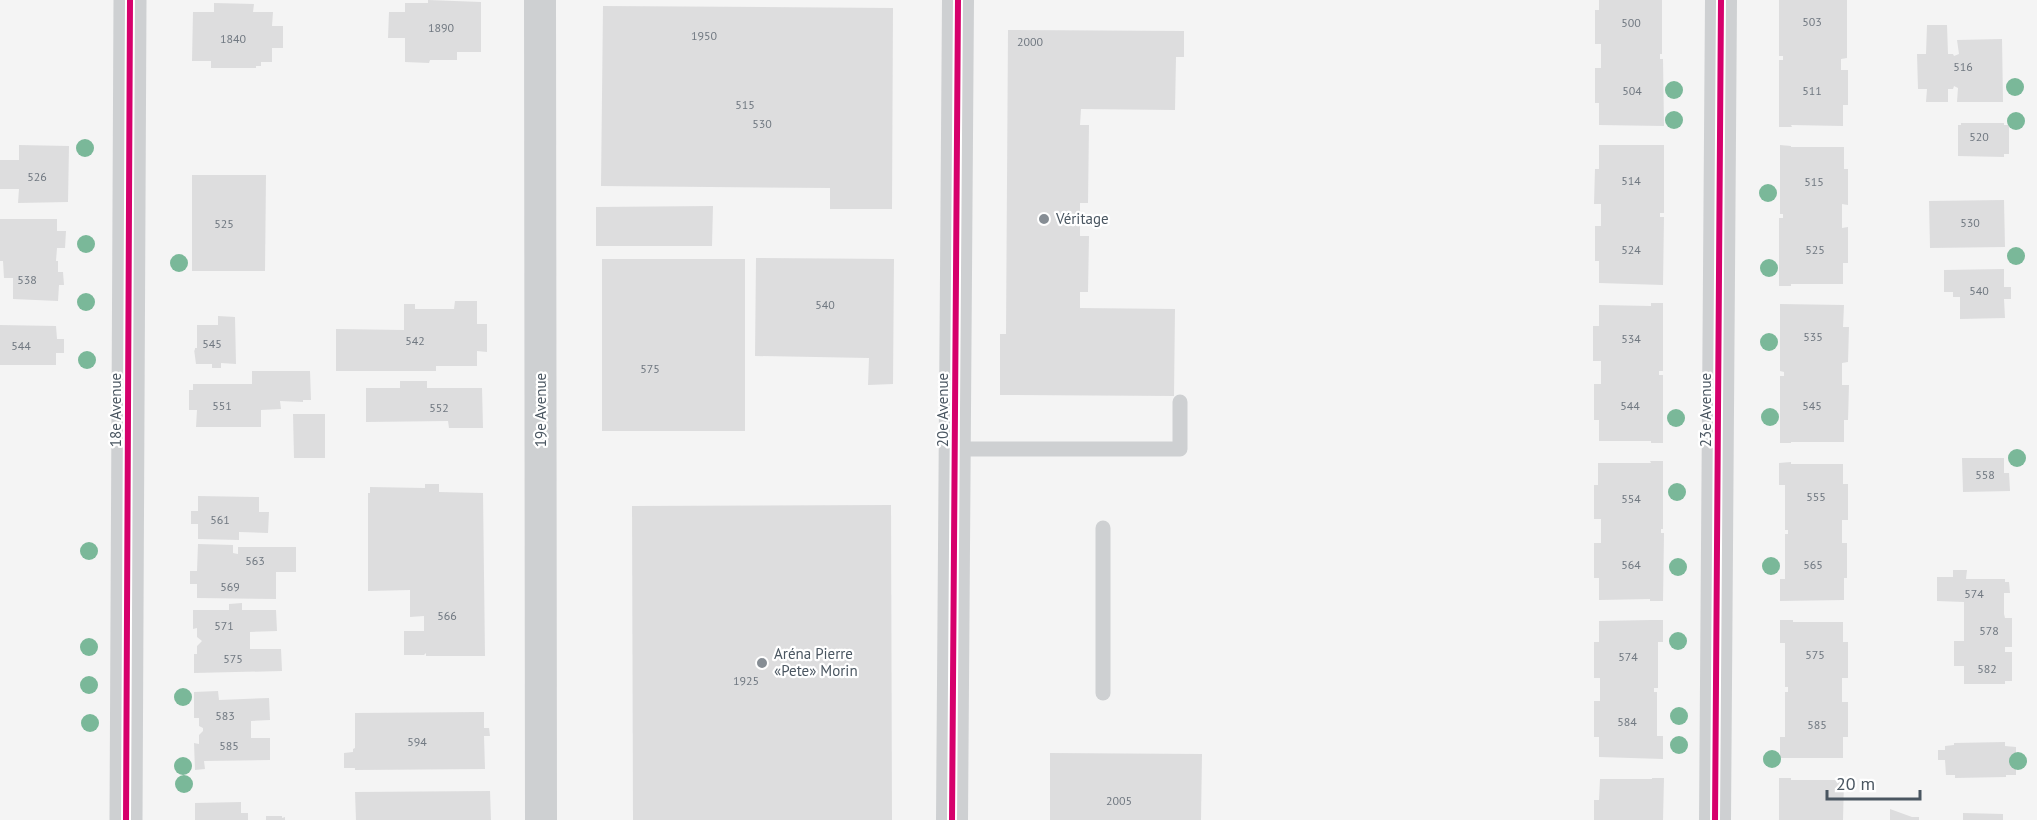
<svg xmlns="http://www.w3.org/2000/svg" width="2037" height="820" font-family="'PT Sans',sans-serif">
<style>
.building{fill:#ddddde}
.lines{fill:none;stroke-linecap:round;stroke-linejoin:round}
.service{stroke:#ced0d2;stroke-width:15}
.minor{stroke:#ced0d2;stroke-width:32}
.tertiary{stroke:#ced0d2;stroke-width:33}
.cycleway-casing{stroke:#fff;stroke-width:10}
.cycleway{stroke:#d6006c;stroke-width:6}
.tree{fill:#7ab899}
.poi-dot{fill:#868d94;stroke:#fff;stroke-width:2}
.labels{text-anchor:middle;stroke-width:4.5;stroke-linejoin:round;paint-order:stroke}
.number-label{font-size:12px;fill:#707881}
.poi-label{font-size:15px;fill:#4a5661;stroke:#fff;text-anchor:start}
.street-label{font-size:15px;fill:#4a5661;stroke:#fff}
</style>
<rect width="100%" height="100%" fill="#f4f4f4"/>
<g class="building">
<path d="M428,0L481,2V52H457V60H430L429,63L405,62V38H388L389,12H405V3H428Z"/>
<path d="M1599,0H1662V54H1660V59H1663L1664,126L1599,125V103H1595V68H1601V44H1595V10H1599Z"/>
<path d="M1779,0H1847V58L1841,59V70H1848V105H1843V126L1791,125L1792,127H1779V60H1783V56H1779Z"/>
<path d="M214,3L254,4L253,12H273L272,26H283V48H272V62H261V66H256V68H211V61H192L193,12H214Z"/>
<path d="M603,6L893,8L892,209H830V188L601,186Z"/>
<path d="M1927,25H1947L1948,54H1953L1954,56L1959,54L1957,40L2002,39L2003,102H1957L1958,88L1954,86L1953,89H1948V102H1926L1927,89H1918L1917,54H1926Z"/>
<path d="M1008,30L1184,31V57H1176L1175,110L1081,109L1080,125H1089L1088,203H1080V236H1089L1088,292H1080V308L1175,309L1174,396L1000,395V334H1006Z"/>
<path d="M1961,123H2004V125H2009V154H2004V157L1958,156V125H1961Z"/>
<path d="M19,145L69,146L68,202L18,203L19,189H0V160H19Z"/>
<path d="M1599,145H1664V213H1660V217H1664L1663,285L1599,283V261H1595V226H1601V204H1594L1595,169H1599Z"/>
<path d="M1780,145L1791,146V147H1844V169H1848V205L1842,204V228L1848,227V263H1843V284H1791V286H1779V218H1783V214H1780Z"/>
<path d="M192,175H266L265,271H192Z"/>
<path d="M2004,200L2005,247L1930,248L1929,201Z"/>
<path d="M713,206L712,246H596V207Z"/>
<path d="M0,219H57V231H66L65,248H57L56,261H58V272H63L64,285H59L58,301L13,299V278H4L3,261H0Z"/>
<path d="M756,258L894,259L893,384L868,385L869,358L755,356Z"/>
<rect x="602" y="259" width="143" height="172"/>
<path d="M2004,269V287H2011V299H2004L2005,318L1960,319V297H1953V292H1944V270Z"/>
<path d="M455,301H477V324H487V352L477,351V366H436V371H336V329L404,330V304H415V309H454Z"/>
<path d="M1651,303H1663V371H1659V375H1663V443H1651V441H1599V420H1594V384H1601V361H1593V326H1599V305L1651,306Z"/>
<path d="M1780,304L1844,305L1843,327H1849L1848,362L1842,363V385H1849L1848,420H1844V442H1791V443H1780V376H1784V372L1780,371Z"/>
<path d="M218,316L235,317L236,364L221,363V368H212V364H196L194,349L195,351V348H197V325H218Z"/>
<path d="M0,325L56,326L57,339H64V353H56V365H0Z"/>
<path d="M252,371H310L311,400H303V402L280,401L281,409L261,410V427H196L197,410H189V390H193V384H252Z"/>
<path d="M400,381H427V388H482L483,428H449L448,421L366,422V388H400Z"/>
<path d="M293,414H325V458H294Z"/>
<path d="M1962,458H2004V473H2009L2010,491L1963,492Z"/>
<path d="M1650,461H1663V529H1661V533H1664L1663,601H1650V599L1599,600V578H1594V543H1601V519H1594V485H1598V463H1651Z"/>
<path d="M1791,462V464H1843V484H1848V520H1842V543H1847V578H1844V600L1780,601V579H1785V534H1788V530H1785V485H1779V463Z"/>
<path d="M425,484H439V492L483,493L485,656H426V653L424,655H404V631H424V616L410,617V590L368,591V493H370V487L425,488Z"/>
<path d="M198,496L259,497V512H269L268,533L239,532V540L198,539V524H191V511H198Z"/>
<path d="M891,505L892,820H633L632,506Z"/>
<path d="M198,544L233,545V553L238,554V547H296V572H276V599L197,598V584H190V571H197Z"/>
<path d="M1953,570H1967L1966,579H2005V582H2009L2010,593H2004V614L2005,618H2012V647H2005V652H2012V681H2005V684H1964V666H1954V641H1964V602L1937,601V577H1953Z"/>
<path d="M242,603V610H276L277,631L250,632V649H281L282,671L194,673V654H197V646L202,641L197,637V628L193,629V610H229V604Z"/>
<path d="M1651,620H1663V642H1658V688H1654V692H1657V736H1663V759L1599,757V737H1594V701H1600V678H1594V642H1599V621Z"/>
<path d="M1780,620H1793V622H1843V642H1848V678H1842V702H1848V737H1843V758H1780V737H1785V692H1788V687H1785V643H1780Z"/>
<path d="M218,691L219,700L269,698L270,720L251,721V738H270V760L204,761L205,769L195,770L194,743L199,744V735L203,731V728L199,726V718H194V692Z"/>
<path d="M484,712V728H489L490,736H484L485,769L355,770V768H344V753L353,752V749L355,748V713Z"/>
<path d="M2005,742V746L2016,747V775H2006V777L1955,778V775H1946L1945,760H1938V750H1945V746L1954,745V743Z"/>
<path d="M1050,753L1202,754L1201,820H1050Z"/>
<path d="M1652,778H1664L1663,820H1594V800H1599L1600,779H1652Z"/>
<path d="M1779,778H1791V780H1844L1843,820H1779Z"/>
<path d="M490,791L491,820H356L355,792Z"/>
<path d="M241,802V813H248V820H195V803Z"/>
<path d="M1890,809L1912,817H1919V820H1890Z"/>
<path d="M1963,813L2003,814V820H1963Z"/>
<path d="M266,816H282V818L285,817V820H266Z"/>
</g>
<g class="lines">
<g class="service">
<path d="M955,449H1180V402"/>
<path d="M1103,693V528"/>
</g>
<g class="minor">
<path d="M540,0L541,820"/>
<path d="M952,820L958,0"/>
<path d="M1715,820L1721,0"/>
</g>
<path class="tertiary" d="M126,820L130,0"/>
<defs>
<g id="cycleway">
<path d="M126,820L130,0"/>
<path d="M952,820L958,0"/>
<path d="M1715,820L1721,0"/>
</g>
</defs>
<use href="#cycleway" class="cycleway-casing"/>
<use href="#cycleway" class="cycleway"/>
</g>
<g class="tree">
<circle cx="2015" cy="87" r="9"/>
<circle cx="1674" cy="90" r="9"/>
<circle cx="1674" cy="120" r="9"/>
<circle cx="2016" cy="121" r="9"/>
<circle cx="85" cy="148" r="9"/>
<circle cx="1768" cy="193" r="9"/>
<circle cx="86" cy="244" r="9"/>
<circle cx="2016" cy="256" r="9"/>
<circle cx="179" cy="263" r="9"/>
<circle cx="1769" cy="268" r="9"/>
<circle cx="86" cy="302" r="9"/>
<circle cx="1769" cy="342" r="9"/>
<circle cx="87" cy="360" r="9"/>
<circle cx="1770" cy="417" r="9"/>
<circle cx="1676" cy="418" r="9"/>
<circle cx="2017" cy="458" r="9"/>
<circle cx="1677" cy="492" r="9"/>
<circle cx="89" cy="551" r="9"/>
<circle cx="1771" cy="566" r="9"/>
<circle cx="1678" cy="567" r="9"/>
<circle cx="1678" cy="641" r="9"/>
<circle cx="89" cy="647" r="9"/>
<circle cx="89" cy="685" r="9"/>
<circle cx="183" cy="697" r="9"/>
<circle cx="1679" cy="716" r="9"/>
<circle cx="90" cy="723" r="9"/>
<circle cx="1679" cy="745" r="9"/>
<circle cx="1772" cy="759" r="9"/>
<circle cx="2018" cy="761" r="9"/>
<circle cx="183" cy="766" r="9"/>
<circle cx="184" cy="784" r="9"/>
</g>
<g class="poi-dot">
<circle cx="1044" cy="219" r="6"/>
<circle cx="762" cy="663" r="6"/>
</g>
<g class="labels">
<g class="number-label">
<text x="1812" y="26">503</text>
<text x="1631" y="27">500</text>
<text x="441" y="32">1890</text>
<text x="704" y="40">1950</text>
<text x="233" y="43">1840</text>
<text x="1030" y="46">2000</text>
<text x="1963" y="71">516</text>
<text x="1632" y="95">504</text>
<text x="1812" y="95">511</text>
<text x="745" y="109">515</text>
<text x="762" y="128">530</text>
<text x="1979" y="141">520</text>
<text x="37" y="181">526</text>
<text x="1631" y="185">514</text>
<text x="1814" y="186">515</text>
<text x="1970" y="227">530</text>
<text x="224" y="228">525</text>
<text x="1631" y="254">524</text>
<text x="1815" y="254">525</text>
<text x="27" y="284">538</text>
<text x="1979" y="295">540</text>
<text x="825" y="309">540</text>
<text x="1813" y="341">535</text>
<text x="1631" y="343">534</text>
<text x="415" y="345">542</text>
<text x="212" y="348">545</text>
<text x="21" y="350">544</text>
<text x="650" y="373">575</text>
<text x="222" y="410">551</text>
<text x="1630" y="410">544</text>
<text x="1812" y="410">545</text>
<text x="439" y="412">552</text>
<text x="1985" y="479">558</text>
<text x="1816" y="501">555</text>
<text x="1631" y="503">554</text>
<text x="220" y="524">561</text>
<text x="255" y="565">563</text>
<text x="1631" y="569">564</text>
<text x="1813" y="569">565</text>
<text x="230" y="591">569</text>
<text x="1974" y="598">574</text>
<text x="447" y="620">566</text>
<text x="224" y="630">571</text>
<text x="1989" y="635">578</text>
<text x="1815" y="659">575</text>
<text x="1628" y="661">574</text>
<text x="233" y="663">575</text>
<text x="1987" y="673">582</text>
<text x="746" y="685">1925</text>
<text x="225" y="720">583</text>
<text x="1627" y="726">584</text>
<text x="1817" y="729">585</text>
<text x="417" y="746">594</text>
<text x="229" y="750">585</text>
<text x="1119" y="805">2005</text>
</g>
<g class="poi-label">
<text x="1056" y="224">Véritage</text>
<text x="774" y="659">Aréna Pierre<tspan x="774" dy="17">«Pete» Morin</tspan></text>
</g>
<g class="street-label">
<text transform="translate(116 410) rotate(-90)" y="5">18e Avenue</text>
<text transform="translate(541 410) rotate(-90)" y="5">19e Avenue</text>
<text transform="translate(943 410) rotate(-90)" y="5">20e Avenue</text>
<text transform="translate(1706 410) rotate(-90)" y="5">23e Avenue</text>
</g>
</g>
<path d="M1827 790v9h93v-9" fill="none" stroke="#4a5661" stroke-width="3"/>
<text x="1836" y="790" font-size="18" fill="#4a5661" stroke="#ffffff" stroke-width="4.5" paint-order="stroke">20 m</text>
</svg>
